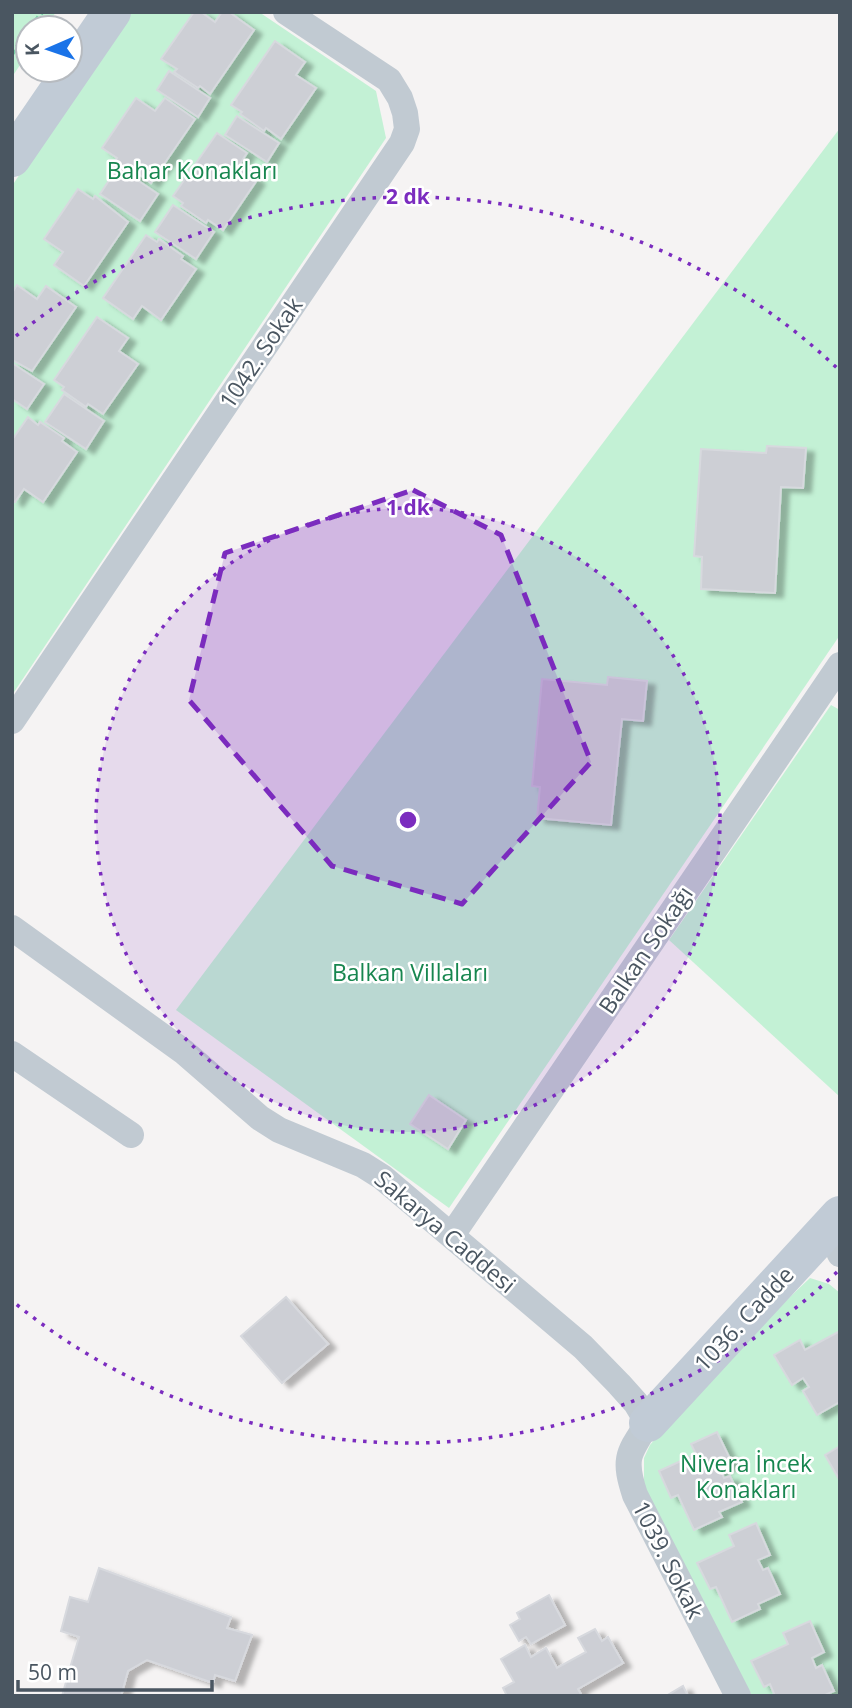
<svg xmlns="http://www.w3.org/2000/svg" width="852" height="1708" font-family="'Open Sans',sans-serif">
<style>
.green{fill:#c3f1d5}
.building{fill:#cdcfd5;stroke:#d7d9de;stroke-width:2;filter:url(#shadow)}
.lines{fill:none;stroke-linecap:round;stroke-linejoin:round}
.path{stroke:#7ad0a6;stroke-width:4.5;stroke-dasharray:5 3.5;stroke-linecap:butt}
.street{stroke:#c1cad2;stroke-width:26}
.secondary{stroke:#c1cbd6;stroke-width:38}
.marked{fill:#7b2cbf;fill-opacity:0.2;stroke:#7b2cbf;stroke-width:5;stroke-dasharray:14 9;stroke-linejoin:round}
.ring{fill:none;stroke:#7b2cbf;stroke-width:3.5;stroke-dasharray:3.5 7}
.labels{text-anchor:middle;stroke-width:5;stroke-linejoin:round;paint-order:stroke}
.park-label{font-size:23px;fill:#17864f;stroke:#fff}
.street-label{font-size:23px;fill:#4a5661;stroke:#fff}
.centre{fill:#7b2cbf;stroke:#fff;stroke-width:3.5}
.ring-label{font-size:21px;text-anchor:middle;font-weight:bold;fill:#7b2cbf;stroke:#fff;stroke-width:5;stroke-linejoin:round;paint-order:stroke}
</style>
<defs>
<filter id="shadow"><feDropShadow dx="8" dy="4.5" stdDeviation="2" flood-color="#0004"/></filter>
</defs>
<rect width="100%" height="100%" fill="#f5f3f3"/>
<g class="green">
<path d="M12,12H56L45,28H28V53L12,77Z"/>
<path d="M126,12H259L376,91L386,138L12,695V186Z"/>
<path d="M840,128V635L449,1208L176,1010Z"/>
<path d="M831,705L840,710V1097L669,940Z"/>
<path d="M810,1278L829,1284L840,1293V1696H752L644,1491V1458L650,1445L702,1383L742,1342Z"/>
</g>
<g class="building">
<path d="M194,12H201L215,22L222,12H229L254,30L210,94L200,86L198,88L174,72L177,69L161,59Z"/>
<path d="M275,41L305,62L296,75L316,88L281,139L266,128L264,131L240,114L242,112L231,105Z"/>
<path d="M169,71L210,98L198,117L157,90Z"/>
<path d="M136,98L155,111L165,98L195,119L151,183L140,175L138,178L115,161L117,158L102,148Z"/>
<path d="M237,116L279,143L267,162L225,135Z"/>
<path d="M217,133L247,153L238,167L257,180L223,230L208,220L206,223L181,206L183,203L173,196Z"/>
<path d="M118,167L158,194L140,221L100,194Z"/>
<path d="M78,189L93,199L95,196L128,222L84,286L54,265L63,252L44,239Z"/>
<path d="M173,205L214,232L196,259L155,232Z"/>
<path d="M146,235L157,242L159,239L183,256L181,259L196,269L161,320L142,306L133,319L103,298Z"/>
<path d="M17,285L37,299L46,286L76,307L32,371L12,360V293Z"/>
<path d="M97,317L128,338L119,351L138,364L103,414L88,404L86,407L62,390L64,387L54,380Z"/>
<path d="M12,363L44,384L27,409L12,399Z"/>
<path d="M64,394L104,421L86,449L45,422Z"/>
<path d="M28,417L38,425L40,422L64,438L62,441L77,452L43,502L24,489L15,502L12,500V440Z"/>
<path d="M767,446L806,448L803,488L781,487L775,593L701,589L702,557L694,556L701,449L766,453Z"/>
<path d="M608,677L647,681L643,721L622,719L611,825L537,818L540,787L532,786L542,679L607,685Z"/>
<path d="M429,1095L466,1120L448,1149L410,1124Z"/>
<path d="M286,1297L328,1344L282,1383L241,1336Z"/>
<path d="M840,1331V1405L838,1403L817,1415L803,1391L809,1387L803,1378L792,1385L774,1355L800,1340L805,1350Z"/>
<path d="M717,1432L732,1463L720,1469L724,1478L730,1476L742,1502L719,1512L722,1517L694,1530L678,1495L671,1498L659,1471L696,1454L691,1444Z"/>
<path d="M840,1446V1481L825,1455Z"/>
<path d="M756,1523L770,1555L758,1560L763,1570L768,1568L780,1594L758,1604L760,1609L732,1622L716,1587L710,1589L697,1563L734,1546L729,1535Z"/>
<path d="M99,1568L231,1617L227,1628L252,1635L235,1681L215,1675L213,1683L147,1660L128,1671L121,1696H62L79,1637L61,1631L70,1597L88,1602Z"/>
<path d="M549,1595L565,1625L531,1644L526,1637L519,1641L510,1625L520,1619L517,1613Z"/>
<path d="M810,1621L824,1652L812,1658L816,1668L822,1665L834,1691L823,1696H775L770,1684L764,1687L751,1661L788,1644L783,1633Z"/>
<path d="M595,1629L602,1641L608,1637L623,1663L578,1689L582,1696H507L503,1688L514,1682L501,1659L525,1645L531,1657L546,1648L557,1668L586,1652L578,1638Z"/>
<path d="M683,1686L688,1696H666Z"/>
</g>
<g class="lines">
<g class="path">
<path d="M31,28L42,12"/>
<path d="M12,54L28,32"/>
</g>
<g class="street">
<path d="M12,721L402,143L407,129L405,113L400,98L389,80L286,12"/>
<path d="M12,928L184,1052L260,1118L279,1130L363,1165L382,1177L583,1347L619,1384L636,1403L648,1423C628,1454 623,1458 635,1495L738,1696"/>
<path d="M12,1054L131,1135"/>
<path d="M828,1228L840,1254"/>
<path d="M452,1235L840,665"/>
</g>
<g class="secondary">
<path d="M12,158L112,12"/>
<path d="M648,1423L840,1215"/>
</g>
</g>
<path class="marked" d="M413,490L501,535L591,762L462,904L332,866L189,700L225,553Z"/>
<circle cx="408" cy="820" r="312" fill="#7b2cbf" fill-opacity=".12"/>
<g class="ring">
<circle cx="408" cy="820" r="312"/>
<path d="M837 1272A623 623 0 0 1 16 1304M16 336A623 623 0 0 1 837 368"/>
</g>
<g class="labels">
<g class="park-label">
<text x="192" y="179">Bahar Konakları</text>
<text x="410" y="981">Balkan Villaları</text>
<text x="746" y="1472">Nivera İncek<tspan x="746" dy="26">Konakları</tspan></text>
</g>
<g class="street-label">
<text transform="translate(261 353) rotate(-56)" y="8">1042. Sokak</text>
<text transform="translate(646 950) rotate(-56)" y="8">Balkan Sokağı</text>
<text transform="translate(445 1232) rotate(40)" y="8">Sakarya Caddesi</text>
<text transform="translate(744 1319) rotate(-47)" y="8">1036. Cadde</text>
<text transform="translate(668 1560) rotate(63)" y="8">1039. Sokak</text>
</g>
</g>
<circle cx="408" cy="820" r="10" class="centre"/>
<g class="ring-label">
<text x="408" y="204">2 dk</text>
<text x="408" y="515">1 dk</text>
</g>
<rect width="852" height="1708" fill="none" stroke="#4a5661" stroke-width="28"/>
<g transform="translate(49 49) rotate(268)"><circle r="33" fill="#ffffff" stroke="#b7bbc0" stroke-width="2"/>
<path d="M0-5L12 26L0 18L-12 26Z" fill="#1a73e8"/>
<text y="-10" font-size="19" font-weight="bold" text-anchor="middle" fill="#4a5661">K</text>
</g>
<path d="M18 1680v10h194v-10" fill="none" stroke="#4a5661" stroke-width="3.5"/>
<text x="28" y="1680" font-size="21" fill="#4a5661" stroke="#ffffff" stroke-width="5" paint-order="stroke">50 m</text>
</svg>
